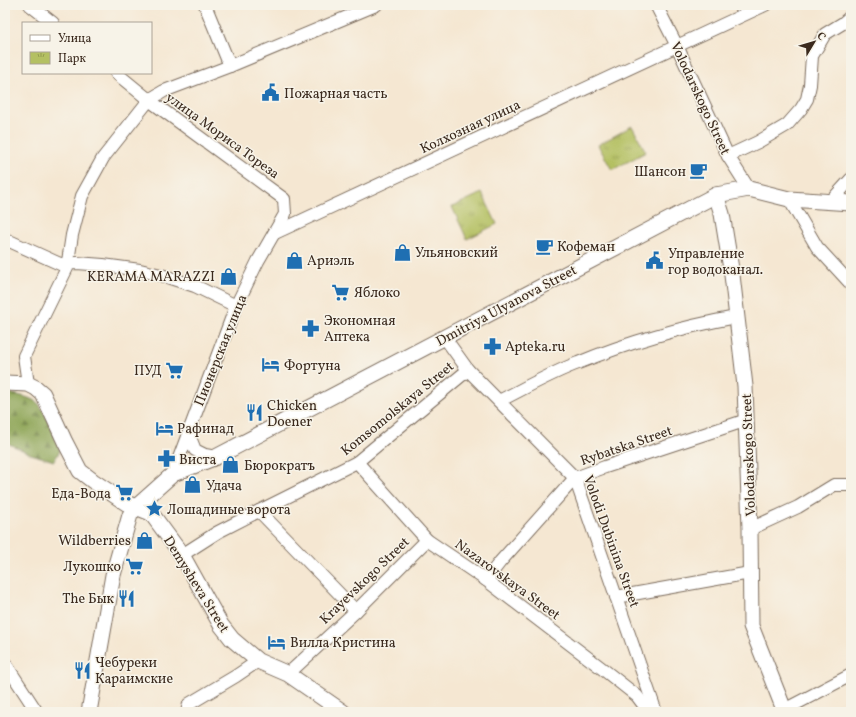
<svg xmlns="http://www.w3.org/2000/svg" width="856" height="717" font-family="Vollkorn,serif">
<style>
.forest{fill:url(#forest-firs);stroke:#65683b}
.park{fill:url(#park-tufts);stroke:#787540}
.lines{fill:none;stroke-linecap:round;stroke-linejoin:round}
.minor-casing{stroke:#7c6c5d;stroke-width:14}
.tertiary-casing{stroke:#7c6c5d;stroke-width:17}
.minor{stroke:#fff;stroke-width:12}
.tertiary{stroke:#fff;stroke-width:15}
.labels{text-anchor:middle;stroke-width:3;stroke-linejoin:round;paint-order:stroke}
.poi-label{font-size:14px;fill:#3b2a1e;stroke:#f7f3e8;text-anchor:start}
.street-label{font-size:14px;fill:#3b2a1e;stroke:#f7f3e8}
</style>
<defs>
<pattern id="forest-firs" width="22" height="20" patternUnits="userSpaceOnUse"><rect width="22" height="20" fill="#8fa658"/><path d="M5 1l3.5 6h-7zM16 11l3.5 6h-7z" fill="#768748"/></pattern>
<pattern id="park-tufts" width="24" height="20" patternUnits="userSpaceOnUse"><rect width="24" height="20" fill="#b4c062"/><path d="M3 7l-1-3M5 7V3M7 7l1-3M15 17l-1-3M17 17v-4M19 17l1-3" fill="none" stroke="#949c50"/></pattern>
</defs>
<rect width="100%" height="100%" fill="#f7f3e8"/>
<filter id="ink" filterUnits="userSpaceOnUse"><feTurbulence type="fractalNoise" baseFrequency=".025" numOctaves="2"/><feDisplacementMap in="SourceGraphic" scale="8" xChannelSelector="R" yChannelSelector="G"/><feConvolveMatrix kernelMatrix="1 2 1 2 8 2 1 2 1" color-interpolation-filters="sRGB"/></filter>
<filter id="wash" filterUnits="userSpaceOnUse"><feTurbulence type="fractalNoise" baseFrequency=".012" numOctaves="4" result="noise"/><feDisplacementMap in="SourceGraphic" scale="16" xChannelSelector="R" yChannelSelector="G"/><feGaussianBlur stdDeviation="0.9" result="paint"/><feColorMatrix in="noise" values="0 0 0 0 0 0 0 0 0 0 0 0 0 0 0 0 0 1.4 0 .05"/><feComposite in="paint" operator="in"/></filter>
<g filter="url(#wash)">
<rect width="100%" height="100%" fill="#f5e7d2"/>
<path class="forest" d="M5,392C15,395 29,396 38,403C43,407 58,443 60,451L54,461L31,454L5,442Z"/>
<g class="park">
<path d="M632,126L646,152L612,170L598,145Z"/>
<path d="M482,193L497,224L467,239L452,207Z"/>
</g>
</g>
<g filter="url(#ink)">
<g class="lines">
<defs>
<g id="minor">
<path d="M30,5L53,23"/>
<path d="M205,5L230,66"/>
<path d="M656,5L677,46L728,156L749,189"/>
<path d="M116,73L149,100L284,199L285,214L258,261L236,306L173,474"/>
<path d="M728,156L758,142L787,125L801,109L807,99L810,85L812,56L825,34L843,23L851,16"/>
<path d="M789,199L817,247L851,284"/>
<path d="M831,201L851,179"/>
<path d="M275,233L765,5"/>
<path d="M5,239L60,264L77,263L103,265L140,270L161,275L195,286L236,306"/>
<path d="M468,370L575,478L656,712"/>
<path d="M28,384L24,356L67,268L72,235L82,196L103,158L149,100L164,91L230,66L376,5"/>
<path d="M499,401C525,388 551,373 578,363C629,342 682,327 736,317"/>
<path d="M190,428L191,440L195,450L205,455L216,457"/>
<path d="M357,462L427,540L486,580L604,670L637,696L649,712"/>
<path d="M259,511L356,611"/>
<path d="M750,529L798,507L834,485H851"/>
<path d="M182,555L218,532L259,511L357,462L468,370L445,338"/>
<path d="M486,580L500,562L575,478L605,467L747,420"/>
<path d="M616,597L750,573"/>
<path d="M5,663L37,712"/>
<path d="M288,674L356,611L427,540"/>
<path d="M784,710L851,675"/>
<path d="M187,712L189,704L236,676L258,661"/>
</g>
<g id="tertiary">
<path d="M716,195L722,214L732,275L745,386L750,529L751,626L785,712"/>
<path d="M5,383L28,384L36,388L43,394L65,442L80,471L93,481L126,503L151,513L182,555L221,625L232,639L258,661L288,674L343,712"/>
<path d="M89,712L113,575L130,515L136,507L173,474L216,457L716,195L749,189L789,199L851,203"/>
</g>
</defs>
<use href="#minor" class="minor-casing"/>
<use href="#tertiary" class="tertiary-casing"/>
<use href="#minor" class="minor"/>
<use href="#tertiary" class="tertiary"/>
</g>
</g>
<defs>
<symbol id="civic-bare" viewBox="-9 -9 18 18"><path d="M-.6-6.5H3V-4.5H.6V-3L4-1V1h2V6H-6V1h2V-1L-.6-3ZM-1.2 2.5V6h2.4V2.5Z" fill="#1f6fb2" stroke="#f7f3e8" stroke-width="2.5" paint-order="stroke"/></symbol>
<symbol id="cafe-bare" viewBox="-9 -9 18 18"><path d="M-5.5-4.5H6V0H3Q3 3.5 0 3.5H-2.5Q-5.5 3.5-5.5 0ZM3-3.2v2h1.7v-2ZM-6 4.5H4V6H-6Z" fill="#1f6fb2" stroke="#f7f3e8" stroke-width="2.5" paint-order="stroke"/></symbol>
<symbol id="shop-bare" viewBox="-9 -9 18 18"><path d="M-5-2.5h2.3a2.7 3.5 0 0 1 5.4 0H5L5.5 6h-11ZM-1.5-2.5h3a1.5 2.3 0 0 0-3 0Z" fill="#1f6fb2" stroke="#f7f3e8" stroke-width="2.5" paint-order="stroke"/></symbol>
<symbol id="supermarket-bare" viewBox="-9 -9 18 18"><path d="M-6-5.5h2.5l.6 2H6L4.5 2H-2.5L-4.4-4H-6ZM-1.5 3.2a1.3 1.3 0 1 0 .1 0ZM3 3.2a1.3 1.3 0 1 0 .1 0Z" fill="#1f6fb2" stroke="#f7f3e8" stroke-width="2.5" paint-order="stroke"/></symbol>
<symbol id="pharmacy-bare" viewBox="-9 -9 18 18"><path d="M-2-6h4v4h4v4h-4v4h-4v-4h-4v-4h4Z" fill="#1f6fb2" stroke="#f7f3e8" stroke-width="2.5" paint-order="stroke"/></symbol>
<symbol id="hotel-bare" viewBox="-9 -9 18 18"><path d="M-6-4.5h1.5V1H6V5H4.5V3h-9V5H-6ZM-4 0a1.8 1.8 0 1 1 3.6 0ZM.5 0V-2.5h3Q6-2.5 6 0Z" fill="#1f6fb2" stroke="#f7f3e8" stroke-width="2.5" paint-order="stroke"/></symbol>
<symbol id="restaurant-bare" viewBox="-9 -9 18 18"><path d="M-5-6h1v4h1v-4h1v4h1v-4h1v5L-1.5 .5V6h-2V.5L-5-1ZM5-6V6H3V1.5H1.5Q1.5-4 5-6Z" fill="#1f6fb2" stroke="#f7f3e8" stroke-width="2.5" paint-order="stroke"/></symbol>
<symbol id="sight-bare" viewBox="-9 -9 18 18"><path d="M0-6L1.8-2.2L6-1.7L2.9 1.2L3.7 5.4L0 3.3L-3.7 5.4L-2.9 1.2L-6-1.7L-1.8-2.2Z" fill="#1f6fb2" stroke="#f7f3e8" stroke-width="2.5" paint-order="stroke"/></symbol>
</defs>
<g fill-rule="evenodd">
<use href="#civic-bare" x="258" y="80" width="25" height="25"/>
<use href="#cafe-bare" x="686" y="158" width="25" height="25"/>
<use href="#cafe-bare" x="532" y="234" width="25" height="25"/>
<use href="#shop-bare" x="390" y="240" width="25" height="25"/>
<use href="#shop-bare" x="282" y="248" width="25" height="25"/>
<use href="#civic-bare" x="642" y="248" width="25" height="25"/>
<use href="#shop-bare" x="216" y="264" width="25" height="25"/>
<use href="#supermarket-bare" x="328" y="280" width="25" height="25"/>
<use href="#pharmacy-bare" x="298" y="316" width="25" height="25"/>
<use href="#pharmacy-bare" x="480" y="334" width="25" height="25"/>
<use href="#hotel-bare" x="258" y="352" width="25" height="25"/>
<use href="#supermarket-bare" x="162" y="358" width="25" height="25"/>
<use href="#restaurant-bare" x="242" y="400" width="25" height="25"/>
<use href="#hotel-bare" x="152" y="416" width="25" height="25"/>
<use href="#pharmacy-bare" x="154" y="446" width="25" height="25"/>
<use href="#shop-bare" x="218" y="452" width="25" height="25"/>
<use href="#shop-bare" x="180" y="472" width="25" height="25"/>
<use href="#supermarket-bare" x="112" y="480" width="25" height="25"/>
<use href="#sight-bare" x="142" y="496" width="25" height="25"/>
<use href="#shop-bare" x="132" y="528" width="25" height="25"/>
<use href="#supermarket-bare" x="122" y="554" width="25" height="25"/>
<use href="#restaurant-bare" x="114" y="586" width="25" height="25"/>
<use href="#hotel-bare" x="264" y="630" width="25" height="25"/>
<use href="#restaurant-bare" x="70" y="658" width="25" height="25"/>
</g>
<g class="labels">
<g class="poi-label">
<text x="284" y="98">Пожарная часть</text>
<text x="686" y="176" text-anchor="end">Шансон</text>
<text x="557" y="251">Кофеман</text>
<text x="415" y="257">Ульяновский</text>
<text x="668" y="258">Управление<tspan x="668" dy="16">гор водоканал.</tspan></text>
<text x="307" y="265">Ариэль</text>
<text x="215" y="281" text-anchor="end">KERAMA MARAZZI</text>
<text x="354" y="297">Яблоко</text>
<text x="324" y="325">Экономная<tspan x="324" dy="16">Аптека</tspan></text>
<text x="505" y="351">Apteka.ru</text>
<text x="284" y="370">Фортуна</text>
<text x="162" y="375" text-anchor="end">ПУД</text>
<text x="267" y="410">Chicken<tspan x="267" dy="16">Doener</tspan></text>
<text x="177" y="433">Рафинад</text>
<text x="179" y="464">Виста</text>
<text x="244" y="470">Бюрократъ</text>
<text x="206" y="490">Удача</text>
<text x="111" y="498" text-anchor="end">Еда-Вода</text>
<text x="167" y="514">Лошадиные ворота</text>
<text x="131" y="545" text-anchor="end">Wildberries</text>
<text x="121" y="571" text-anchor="end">Лукошко</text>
<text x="114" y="603" text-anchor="end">The Бык</text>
<text x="290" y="647">Вилла Кристина</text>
<text x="95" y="667">Чебуреки<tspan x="95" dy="16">Караимские</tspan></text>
</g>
<g class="street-label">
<text transform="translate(701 98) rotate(65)" y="5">Volodarskogo Street</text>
<text transform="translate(470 126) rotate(-25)" y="5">Колхозная улица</text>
<text transform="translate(223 135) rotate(36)" y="5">улица Мориса Тореза</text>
<text transform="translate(506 305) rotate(-28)" y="5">Dmitriya Ulyanova Street</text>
<text transform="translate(220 350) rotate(-68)" y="5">Пионерская улица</text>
<text transform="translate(397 408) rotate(-39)" y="5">Komsomolskaya Street</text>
<text transform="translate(626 445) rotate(-19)" y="5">Rybatska Street</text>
<text transform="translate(748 455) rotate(-92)" y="5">Volodarskogo Street</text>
<text transform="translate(612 541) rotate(70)" y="5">Volodi Dubinina Street</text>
<text transform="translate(508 579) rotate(36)" y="5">Nazarovskaya Street</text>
<text transform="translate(364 580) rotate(-44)" y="5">Krayevskogo Street</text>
<text transform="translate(197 584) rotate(58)" y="5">Demysheva Street</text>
</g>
</g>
<rect width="856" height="717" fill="none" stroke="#f7f3e8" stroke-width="20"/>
<rect x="22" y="22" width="130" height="52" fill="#f7f3e8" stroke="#aca397"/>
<rect x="30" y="35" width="20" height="6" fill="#ffffff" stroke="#aca397"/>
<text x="58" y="42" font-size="12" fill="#3b2a1e">Улица</text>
<rect x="30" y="52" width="20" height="12" fill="url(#park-tufts)" stroke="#aca397"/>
<text x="58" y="62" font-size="12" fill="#3b2a1e">Парк</text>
<g transform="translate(814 42) rotate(52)" stroke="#f7f3e8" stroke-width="3" paint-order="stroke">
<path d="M0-3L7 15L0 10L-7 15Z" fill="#3b2a1e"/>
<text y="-6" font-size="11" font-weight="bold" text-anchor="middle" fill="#3b2a1e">С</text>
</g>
</svg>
